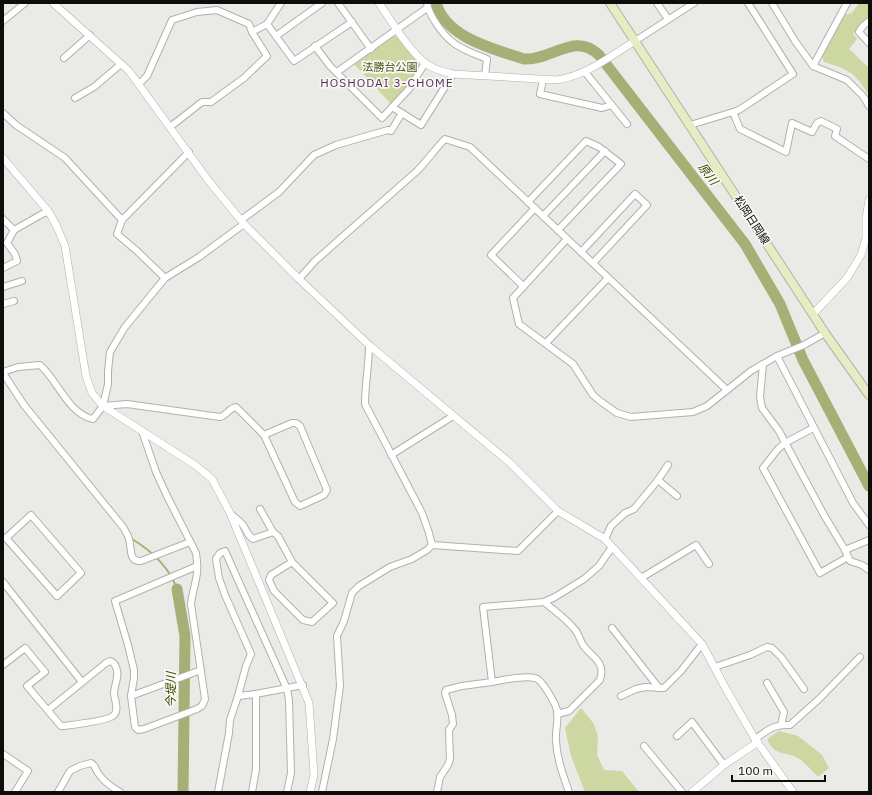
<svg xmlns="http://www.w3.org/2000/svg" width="872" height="795" font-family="'IBM Plex Sans','Noto Sans JP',sans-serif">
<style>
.green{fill:#cdd7a1}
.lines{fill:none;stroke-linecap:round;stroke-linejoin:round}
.stream{stroke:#a6af75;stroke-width:2}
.river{stroke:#a6af75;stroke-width:11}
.minor-casing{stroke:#b0b1ad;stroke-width:8}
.tertiary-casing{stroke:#b0b1ad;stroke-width:8}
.secondary-casing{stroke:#b0b1ad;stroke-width:10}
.minor{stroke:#fff;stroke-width:6}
.tertiary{stroke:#fff;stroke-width:7}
.secondary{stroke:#e7ecc3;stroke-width:8}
.labels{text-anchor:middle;stroke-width:3.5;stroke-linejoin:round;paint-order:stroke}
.park-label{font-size:11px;fill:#4c5411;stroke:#f8f8f5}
.street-label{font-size:11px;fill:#0d0d0c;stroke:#f8f8f5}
.neighbourhood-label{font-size:12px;letter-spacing:1px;fill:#5a2a5c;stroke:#f8f8f5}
.water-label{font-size:12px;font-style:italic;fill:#404700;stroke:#f8f8f5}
</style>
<rect width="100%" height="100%" fill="#eaebe7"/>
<g class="green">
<path d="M859,3H869V17L861,24L853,34L857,39L849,49L869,68V95C854,72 850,70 824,62L822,57L844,15L852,13Z"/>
<path d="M393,36L398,37L419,63C420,76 400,95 391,104L354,64Z"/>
<path d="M581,708L594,724L598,737L597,755L604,770L622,771L639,792H585L571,756L565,728Z"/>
<path d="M779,731L798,736L822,755L829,768L818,777C812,771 803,760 796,757C784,751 775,757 767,739Z"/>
</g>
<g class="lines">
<path class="stream" d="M132,539C152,551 169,567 177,589"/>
<g class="river">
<path d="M436,3C446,38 494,49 524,59C551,61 575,31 599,55L745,244L780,304L803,360L869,486"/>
<path d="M177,589L185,636L183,792"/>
</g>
<defs>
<g id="minor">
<path d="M338,3L371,49"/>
<path d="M427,3C428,10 431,15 434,20C449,45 462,49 487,59L485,76"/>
<path d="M657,3L668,19"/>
<path d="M772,3L795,41L813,66L847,80L863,96L869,106"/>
<path d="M3,21L25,3"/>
<path d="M869,21L863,26L859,32L869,43"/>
<path d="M267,24L294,61L352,22"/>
<path d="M276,36L322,3"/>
<path d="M635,41L694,3"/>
<path d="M315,46L330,66L382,118L409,89L425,63"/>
<path d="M64,58L90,35"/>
<path d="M813,66L847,3"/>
<path d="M337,72L427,8"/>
<path d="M585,72L627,124"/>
<path d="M543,80L540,94L602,108L612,105"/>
<path d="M139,84L147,76L172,20L197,12L217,10L249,24L252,32"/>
<path d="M75,98L94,87L121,64"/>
<path d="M392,107L421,125L453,74"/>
<path d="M733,112L739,110L793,74L748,3"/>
<path d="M3,113L16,125L65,158L122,220"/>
<path d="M690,125L733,112L740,129L786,152L792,123L812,132L817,123L821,121L837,129L835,136L869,159"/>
<path d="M170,127L202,102H211L244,78L267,56L252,32L267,24L281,3"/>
<path d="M528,202L586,141L599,147L621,164L558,230"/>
<path d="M543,216L605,151"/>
<path d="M3,219L14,230"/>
<path d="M241,220L279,192L314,155L336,145L388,130L391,131L402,113"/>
<path d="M567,239L513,298L519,324L573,364L593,395L600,401L617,413L631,417L693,412L707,406L751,371L777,356L804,345L825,333"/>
<path d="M581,252L635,194L647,205L593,263"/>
<path d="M3,268L17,261L15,254L7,243L14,230L44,213L49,212"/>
<path d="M165,278L137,251L117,234L122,220L189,152"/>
<path d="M299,279L315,261L417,171C427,161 435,149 445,139L470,147L727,390"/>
<path d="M523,286L491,255L535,208"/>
<path d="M3,287L22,281"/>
<path d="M3,304L14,301"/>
<path d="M546,343L608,278"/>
<path d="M369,345C369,365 365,384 365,404L422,513L429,533L432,545"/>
<path d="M777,356L853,503L869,525"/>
<path d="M763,364L760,397L762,408L779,431L796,463L824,515L845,550L850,561L862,565L869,570"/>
<path d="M3,372L18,367L40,365C57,379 68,414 93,419L103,406L108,384V371L110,352L125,327L165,278L199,257L244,224"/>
<path d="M3,373L24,405L123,527C125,531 128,534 129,539C132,548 128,562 141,561L190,542"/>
<path d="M103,406L127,404L220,417C226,416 229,408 236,407L264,435"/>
<path d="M292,423H296L300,426L327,490L324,495L300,506L295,502L264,435Z"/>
<path d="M813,428L785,443L778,449L763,468L820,573L848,557"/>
<path d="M142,431L156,472L167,496L196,553C197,560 198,566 197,573C196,583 192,593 191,604L205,699L202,706L197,709L144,729L138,730L135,727L131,696L134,678V670L128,645L115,601L197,566"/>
<path d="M391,455L453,416"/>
<path d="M658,480L677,496"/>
<path d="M260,509L273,532"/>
<path d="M230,513C234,517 240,521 243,525C247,531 247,535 253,539L273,532L278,536L292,562L333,603L312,622L303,620L274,591L269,580L271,575L292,562"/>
<path d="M31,515L81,573L57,596L6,538Z"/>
<path d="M605,539L611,526L625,513L634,509L658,480L668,465"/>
<path d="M845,550L869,540"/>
<path d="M641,578L696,545L709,564"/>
<path d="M3,582L82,682"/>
<path d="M544,602C555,611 567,619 576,631C579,635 580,640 583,645C592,658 606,661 600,680L569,711L557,714"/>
<path d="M612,628L659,688"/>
<path d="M3,665L25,648L45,672L27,686L61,726H63C71,725 109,721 114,715C119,710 115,701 114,694C114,685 120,676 116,667C115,664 113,662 110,661L106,663L48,710"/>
<path d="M715,667L750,655L767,647L772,648L781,657L804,689"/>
<path d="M767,683L784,712L781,725"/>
<path d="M131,696L201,670"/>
<path d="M238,696L246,666L251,654L225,595L219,578L216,559L220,553L225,551L287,689L289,700L291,773L287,792"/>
<path d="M621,696L636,689L645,687L664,688L681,671L702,644"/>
<path d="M677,736L692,722L724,765"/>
<path d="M755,739C768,730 774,724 790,725L819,699L860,657"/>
<path d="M644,746L682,792"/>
<path d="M3,754L28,771L15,792"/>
<path d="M58,792L70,771L80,766L91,763C96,766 95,769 98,773C103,781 113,788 120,792"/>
<path d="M218,792L229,733L230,720L238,696L256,694"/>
<path d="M252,792L256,769V694L303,685"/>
<path d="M322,792L333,739L340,686L337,636L344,621L352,593L359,586L390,567L412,559L427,550L432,545L518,551L558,511"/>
<path d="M437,792L440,777L448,765L450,759L449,730L453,724L452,715L445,693L446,690L462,686L492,682"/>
<path d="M569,792C563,775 557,759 556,741C555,731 559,720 557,710C555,703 542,679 535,678C524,675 504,680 492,682L483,607L544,602L555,597L584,579L599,566L612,547"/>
</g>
<g id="tertiary">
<path d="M53,3L129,71L208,180L244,224L299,279L369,345L509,462L558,511L605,539L702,644L726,689L755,739L793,792"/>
<path d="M379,3C392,22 407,48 425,63C432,69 444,72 453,74L557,80C587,75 609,57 635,41"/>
<path d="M3,158L49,212L57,227L65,246L86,376L92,393L103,406L195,465L212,479L230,513L309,703L314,775L310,792"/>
<path d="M813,314L847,278L861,255L866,238V218L869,200"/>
<path d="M692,792L724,765L758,742"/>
</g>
<path id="secondary" d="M610,3L825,333L869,395"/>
</defs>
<use href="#minor" class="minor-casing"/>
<use href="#tertiary" class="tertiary-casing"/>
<use href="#secondary" class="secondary-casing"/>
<use href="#minor" class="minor"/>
<use href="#tertiary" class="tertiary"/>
<use href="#secondary" class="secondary"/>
</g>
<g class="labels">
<g class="park-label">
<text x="390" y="71">法勝台公園</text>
</g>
<g class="street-label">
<text transform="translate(752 220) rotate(57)" y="4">松岡日岡線</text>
</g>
<g class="neighbourhood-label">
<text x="387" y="87">HOSHODAI 3-CHOME</text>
</g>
<g class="water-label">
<text transform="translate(708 174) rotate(52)" y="4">原川</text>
<text transform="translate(171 690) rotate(-89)" y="4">今堤川</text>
</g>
</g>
<rect width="872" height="795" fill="none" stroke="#0d0d0c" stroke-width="8"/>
<path d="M732 775v6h93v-6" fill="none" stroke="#0d0d0c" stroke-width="2"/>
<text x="738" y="775" font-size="12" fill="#0d0d0c" stroke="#f8f8f5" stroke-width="3" paint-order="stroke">100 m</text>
</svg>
